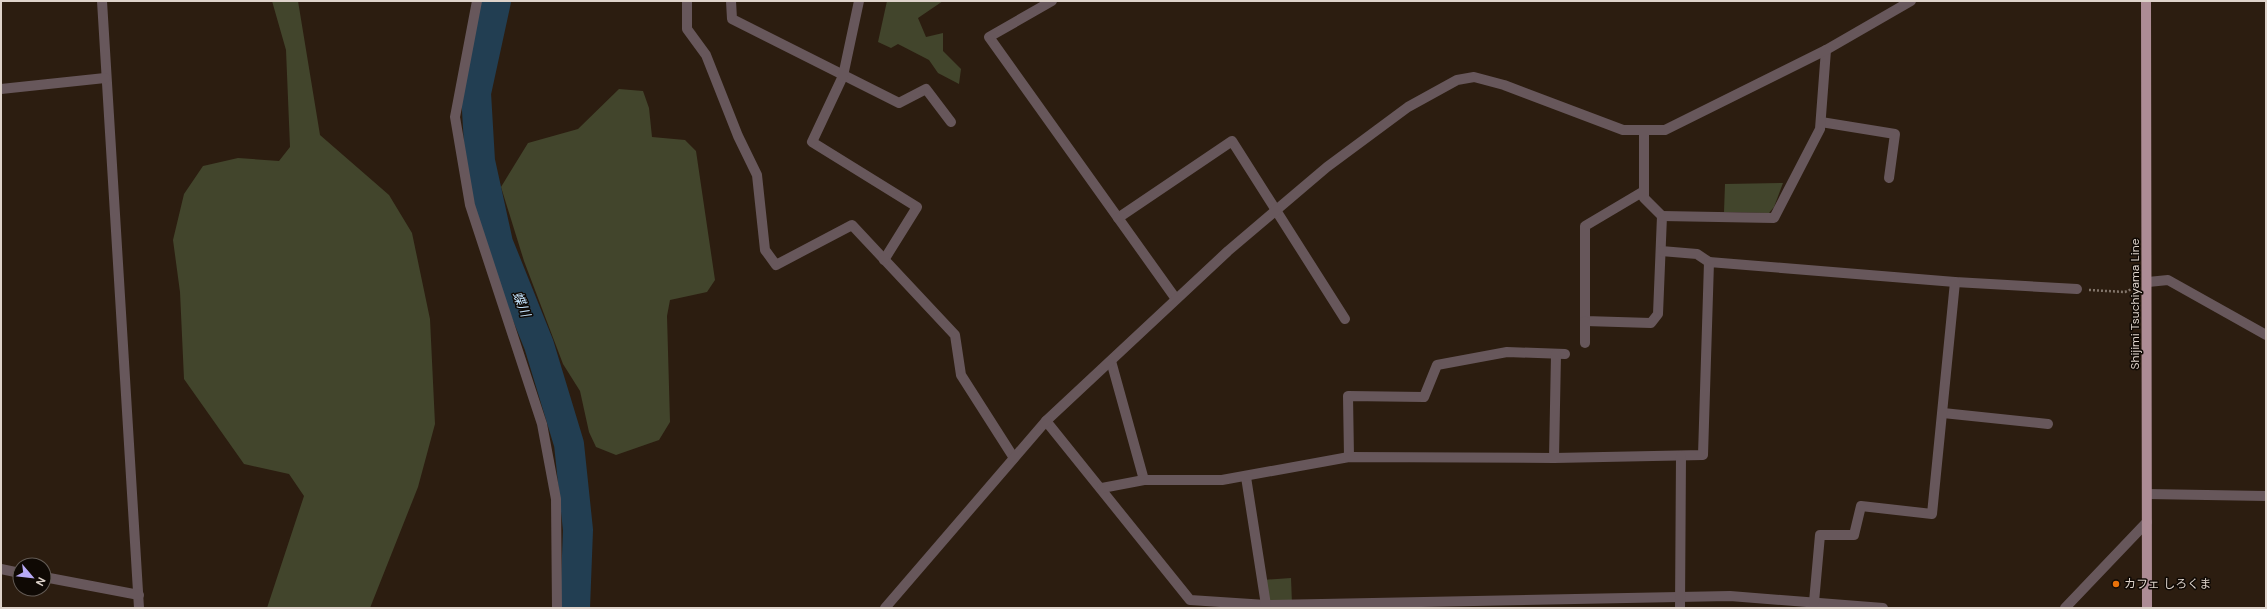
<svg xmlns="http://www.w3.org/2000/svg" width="2267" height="609" font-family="'DM Sans','Noto Sans JP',sans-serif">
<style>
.green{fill:#42452c}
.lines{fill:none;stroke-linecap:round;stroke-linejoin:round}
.river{stroke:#223e52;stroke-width:30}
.path{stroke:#82756a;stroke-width:2.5;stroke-dasharray:2 2;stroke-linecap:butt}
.minor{stroke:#67575b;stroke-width:10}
.major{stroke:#ad8c95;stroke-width:10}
.food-dot{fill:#e8710a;stroke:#0f0904;stroke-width:1.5}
.labels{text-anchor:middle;stroke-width:3;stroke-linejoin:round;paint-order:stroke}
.street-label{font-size:12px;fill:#ded3cb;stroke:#0f0904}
.poi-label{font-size:12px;fill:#ded3cb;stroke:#0f0904;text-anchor:start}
.water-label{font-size:13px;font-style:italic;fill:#c2e1fa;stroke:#0f0904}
</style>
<rect width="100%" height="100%" fill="#2c1d10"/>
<g class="green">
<path d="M272,1H298L320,135L389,195L412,233L430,319L435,424L418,487L370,608H267L304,496L289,474L244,464L184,379L180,292L173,240L184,194L203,166L238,158L279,161L290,147L286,50Z"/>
<path d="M887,1H943L918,18L926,37L943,33V51L961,69L959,84L938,73L929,60L898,44L891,48L878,42Z"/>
<path d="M619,89L643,91L649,108L652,137L685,140L696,151L715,280L707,292L670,300L667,316L670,422L659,440L616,455L596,447L589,432L580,391L563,364L524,261L501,187L528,143L578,129Z"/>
<path d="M1783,183L1774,207L1769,213L1724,212L1725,184Z"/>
<path d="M1291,578L1292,604L1266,605L1262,580Z"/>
</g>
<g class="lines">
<path class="river" d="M496,1L476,93L480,161L498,243L539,345L569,444L578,530L575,608"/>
<path class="path" d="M2089,290L2125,292L2134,288"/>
<g class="minor">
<path d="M102,1L139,608"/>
<path d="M477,1L455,117L470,205L542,424L556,499L557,608"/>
<path d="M687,1V29L706,55L738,136L757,175L765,250L776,265L852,225L955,335L961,375L1014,458"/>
<path d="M731,1L732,19L899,103L926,89L951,122"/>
<path d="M859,1L843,76L812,142L917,207L884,260"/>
<path d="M1052,1L989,37L1176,299"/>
<path d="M1,89L105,78"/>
<path d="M1821,122L1895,134L1889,178"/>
<path d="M1644,191L1585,226V321L1651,323L1658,314L1662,216L1644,198V131"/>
<path d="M1662,216L1774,218L1820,129L1826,50"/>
<path d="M1118,218L1232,141L1345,319"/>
<path d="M1661,251L1697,254L1709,262"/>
<path d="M2148,282L2168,280L2266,335"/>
<path d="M1585,321V343"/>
<path d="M1111,361L1144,480"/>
<path d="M1943,413L2048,424"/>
<path d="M1046,421L1190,600L1266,605L1730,596L1883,608"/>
<path d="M1349,457L1348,396L1424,397L1437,365L1507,352L1565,354"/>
<path d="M1554,458L1556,354"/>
<path d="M1246,477L1266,605"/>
<path d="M1102,488L1144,480H1222L1349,457L1554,458L1703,455L1709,262L1955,282L2077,289"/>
<path d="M2147,494L2266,496"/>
<path d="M1,569L20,573"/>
<path d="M44,577L139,595"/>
<path d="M1814,602L1820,535H1854L1861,506L1932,514L1955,282"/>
<path d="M885,608L1046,421L1228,251L1327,167L1408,107L1457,80L1474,77L1504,85L1623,130H1665L1826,50L1911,1"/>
<path d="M1680,608L1681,456"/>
<path d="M2065,608L2147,522"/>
</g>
<path class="major" d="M2146,1L2147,608"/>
</g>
<circle class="food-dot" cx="2116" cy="584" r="4"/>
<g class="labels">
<g class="street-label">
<text transform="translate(2135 304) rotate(-90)" y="4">Shijimi Tsuchiyama Line</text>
</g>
<g class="poi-label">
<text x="2124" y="588">カフェ しろくま</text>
</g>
<g class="water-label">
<text transform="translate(522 304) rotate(68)" y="5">蝶川</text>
</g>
</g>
<rect width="2267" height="609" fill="none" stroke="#ded3cb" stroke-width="4"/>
<g transform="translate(32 577) rotate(118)"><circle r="19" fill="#0f0904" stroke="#625a54"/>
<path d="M0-3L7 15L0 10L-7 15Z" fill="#b8abf7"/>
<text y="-6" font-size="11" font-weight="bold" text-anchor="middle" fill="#ded3cb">N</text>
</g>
</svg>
